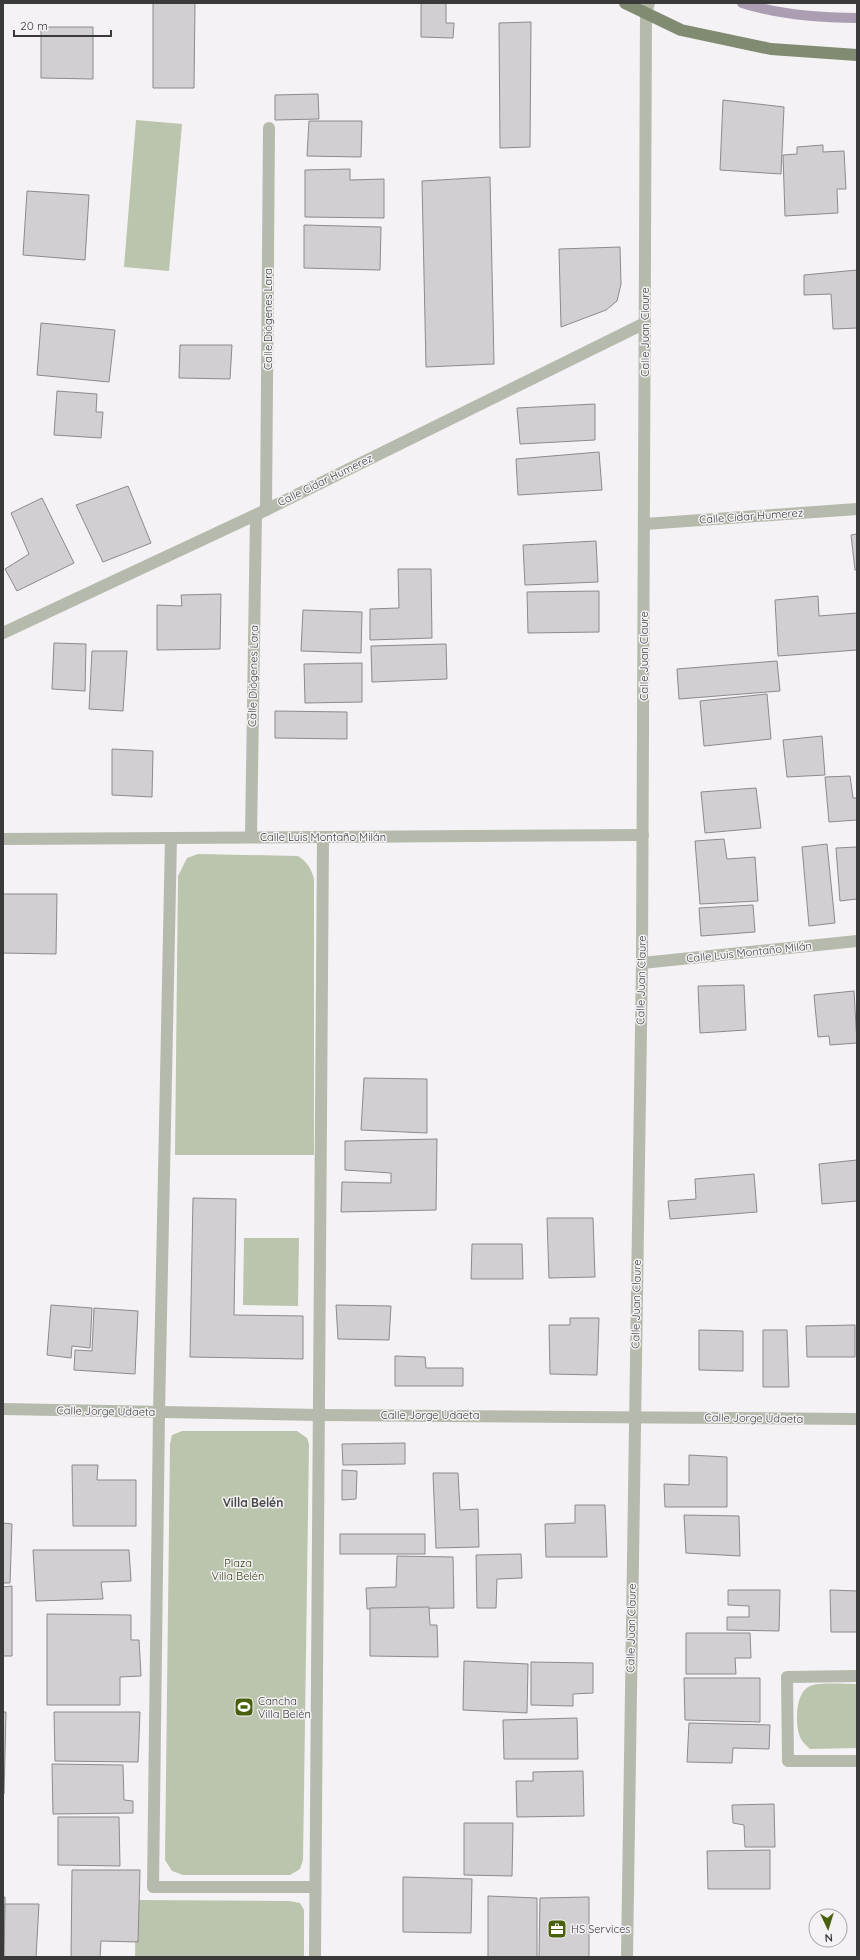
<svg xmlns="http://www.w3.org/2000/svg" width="860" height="1960" font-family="Quicksand,sans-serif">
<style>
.green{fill:#bbc4ad}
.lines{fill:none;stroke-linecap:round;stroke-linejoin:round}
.stream{stroke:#ab9db2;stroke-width:10}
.building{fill:#d1cfd2;stroke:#8b8a8c}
.minor{stroke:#b5baac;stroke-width:12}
.major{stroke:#818b72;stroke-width:12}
.labels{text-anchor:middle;stroke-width:3;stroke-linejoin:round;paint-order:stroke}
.street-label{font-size:11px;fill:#3b3a3b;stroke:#f4f2f4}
.park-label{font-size:11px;fill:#303f0c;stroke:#f4f2f4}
.poi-label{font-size:11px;fill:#3b3a3b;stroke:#f4f2f4;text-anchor:start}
.neighbourhood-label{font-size:12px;font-weight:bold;fill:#454446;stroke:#f4f2f4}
</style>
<rect width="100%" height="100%" fill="#f4f2f4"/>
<g class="green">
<path d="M136,120L182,124L169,271L124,267Z"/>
<path d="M198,854L298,856C307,862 311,868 314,879V1155H175L178,876L187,858Z"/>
<path d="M244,1238H299L298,1306L243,1305Z"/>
<path d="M182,1431H297L307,1438L309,1444L303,1860L300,1869L290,1875H183L172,1871L165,1860L170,1444L172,1435Z"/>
<path d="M857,1684V1748L810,1749C806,1745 802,1742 800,1737C795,1724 795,1692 810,1686C818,1682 847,1684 857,1684Z"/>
<path d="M136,1900L289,1901L300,1903L304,1910V1957H135Z"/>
</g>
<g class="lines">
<path class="stream" d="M742,3C780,15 818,18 857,18"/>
</g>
<g class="building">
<path d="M153,3H195L194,88H153Z"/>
<path d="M421,3H446V23H454L453,38L421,37Z"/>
<path d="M531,22L530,147L500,148L499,23Z"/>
<path d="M41,27H93V79L41,78Z"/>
<path d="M318,94L319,119L275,120V95Z"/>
<path d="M723,100L784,107L781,174L720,170Z"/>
<path d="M309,121H362L361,157L307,156Z"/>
<path d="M823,145V152L844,151L846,189H837L838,213L785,216L783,155L797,154V147Z"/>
<path d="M350,169V180L384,179V218L305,217V170Z"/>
<path d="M490,177L494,364L426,367L422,181Z"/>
<path d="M27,191L89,195L85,260L23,255Z"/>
<path d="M304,225L381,227L380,270L304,268Z"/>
<path d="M620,247L621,284L617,301L606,310L561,327L559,249Z"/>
<path d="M857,270V328L833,329L831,294L804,295V275Z"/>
<path d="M41,323L115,330L109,382L37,375Z"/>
<path d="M180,345H232L230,379L179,378Z"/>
<path d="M57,391L97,394L96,412H103L101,438L54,435Z"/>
<path d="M595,404V440L520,444L517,408Z"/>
<path d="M599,452L602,490L518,495L516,459Z"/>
<path d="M128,486L151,543L103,562L76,505Z"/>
<path d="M42,498L74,563L17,591L5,569L29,554L11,513Z"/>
<path d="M857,534V570H855L851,535Z"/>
<path d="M596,541L598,582L525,585L523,545Z"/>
<path d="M398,569H431L432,638L370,640V609L399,608Z"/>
<path d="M599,591V632L528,633L527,592Z"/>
<path d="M221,594L220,649L157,650V605L182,606L181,595Z"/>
<path d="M818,596L819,616L857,613V650L778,656L775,600Z"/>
<path d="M303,610L362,612L361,653L301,651Z"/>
<path d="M54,643L86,644L85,691L52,689Z"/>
<path d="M446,644L447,679L372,682L371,646Z"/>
<path d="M92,651H127L123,711L89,709Z"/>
<path d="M777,661L780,691L679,699L677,669Z"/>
<path d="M362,663V702L305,703L304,664Z"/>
<path d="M767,694L771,739L704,746L700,701Z"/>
<path d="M275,711L347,712V739L275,738Z"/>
<path d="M822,736L825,775L787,777L783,740Z"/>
<path d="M112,749L153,751L152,797L112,795Z"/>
<path d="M850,776L853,798H857V820L829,822L825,777Z"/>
<path d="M756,788L761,828L705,833L701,792Z"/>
<path d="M724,839L727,859L755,857L758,901L700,904L695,841Z"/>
<path d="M827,844L835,923L809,926L802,847Z"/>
<path d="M857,847V899L840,901L836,848Z"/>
<path d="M3,894H57L56,954L3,953Z"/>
<path d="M753,905L755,932L701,936L699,908Z"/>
<path d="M744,985L746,1030L700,1033L698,986Z"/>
<path d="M854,991L857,1043L830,1045L829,1036L818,1037L814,995Z"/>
<path d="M364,1078L427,1079V1133L361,1130Z"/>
<path d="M437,1139L436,1210L341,1212L342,1182L391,1183V1173L345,1170V1141Z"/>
<path d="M857,1160V1201L822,1204L819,1164Z"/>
<path d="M754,1174L757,1212L670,1219L668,1201L696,1199L695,1179Z"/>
<path d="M193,1198L236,1199L234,1315L303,1316V1359L190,1357Z"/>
<path d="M547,1218H593L595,1277L549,1278Z"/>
<path d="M472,1244H522L523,1279H471Z"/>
<path d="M51,1305L92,1308L90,1348L72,1346L71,1358L47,1355Z"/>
<path d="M336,1305L391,1306L389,1340L338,1339Z"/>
<path d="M94,1308L138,1311L135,1374L74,1370L75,1350L92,1351Z"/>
<path d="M570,1318H599L597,1375L550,1374L549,1325H570Z"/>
<path d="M855,1325V1357H807L806,1326Z"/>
<path d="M699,1330L743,1331V1371L699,1370Z"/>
<path d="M763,1330H787L789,1387H763Z"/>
<path d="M395,1356L425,1357L426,1368H463V1386H395Z"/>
<path d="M405,1443V1464L343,1465L342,1444Z"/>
<path d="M689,1455L727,1457V1507H665L664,1484L689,1485Z"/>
<path d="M72,1465H98L97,1480H136V1526H73Z"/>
<path d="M342,1470L357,1471L356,1499L342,1500Z"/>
<path d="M433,1473H458L460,1510L478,1509L479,1547L436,1548Z"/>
<path d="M575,1505H605L607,1557H546L545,1524L575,1523Z"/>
<path d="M684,1515L739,1516L740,1556L686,1553Z"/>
<path d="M3,1523L12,1524L10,1583H3Z"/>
<rect x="340" y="1534" width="85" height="20"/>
<path d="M33,1550H129L131,1581L101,1582L103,1599L36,1601Z"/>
<path d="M521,1554L522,1578L497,1579L496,1608H477L476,1555Z"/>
<path d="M397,1556L453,1557L454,1608L367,1609L366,1588L396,1587Z"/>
<path d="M12,1586V1656H3V1587Z"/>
<path d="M728,1590H780L779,1631L727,1630V1617H749V1606L728,1605Z"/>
<path d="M830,1590L857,1591V1632H831Z"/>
<path d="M429,1607L430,1625H437L438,1657L370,1656V1608Z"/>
<path d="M47,1614L131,1615V1640H139L141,1676L120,1677V1705H47Z"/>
<path d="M686,1633H750L751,1658H735L736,1674H686Z"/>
<path d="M464,1661L528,1664L527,1713L463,1710Z"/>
<path d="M531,1662L593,1663V1693L573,1694V1706L531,1705Z"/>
<path d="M684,1678H760V1722L685,1720Z"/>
<path d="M3,1712H6L4,1794H3Z"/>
<path d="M54,1712H140L138,1762L55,1761Z"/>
<path d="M577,1718L578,1759H504L503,1720Z"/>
<path d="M689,1723L770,1725L769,1749L733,1748L732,1763L687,1762Z"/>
<path d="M52,1764L123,1765L124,1800L133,1801V1813L53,1814Z"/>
<path d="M583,1771L584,1816L517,1817L516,1781H533V1772Z"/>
<path d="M774,1804L775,1847H745L744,1825L733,1823L732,1805Z"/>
<path d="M58,1817H119L120,1866L58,1865Z"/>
<path d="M464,1823H513L512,1876L464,1875Z"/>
<path d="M770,1850V1889H708L707,1851Z"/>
<path d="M72,1870H140L138,1942L101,1941L100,1957H71Z"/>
<path d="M403,1877L472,1879L471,1933L403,1932Z"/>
<path d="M488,1896L537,1898V1957H488Z"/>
<path d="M3,1897H5V1904L4,1957Z"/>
<path d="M589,1897V1957H539L540,1898Z"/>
<path d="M5,1904H39L36,1957H4Z"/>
</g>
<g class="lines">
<g class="minor">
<path d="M266,510L269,128"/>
<path d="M645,524L857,509"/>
<path d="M3,633L266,510L645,323"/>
<path d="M251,837L256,515"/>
<path d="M171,838L159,1412L153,1887H315"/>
<path d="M3,839L643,835"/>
<path d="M642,963L857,941"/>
<path d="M3,1409L320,1415L857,1419"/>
<path d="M857,1676L787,1677L788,1761H857"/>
<path d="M315,1957L323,837"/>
<path d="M627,1957L642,963L646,13L649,3"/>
</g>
<path class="major" d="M625,3L681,30L771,49L857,55"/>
</g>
<defs>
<symbol id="stadium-square" viewBox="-11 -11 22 22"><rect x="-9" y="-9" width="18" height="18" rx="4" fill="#49600c" stroke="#f4f2f4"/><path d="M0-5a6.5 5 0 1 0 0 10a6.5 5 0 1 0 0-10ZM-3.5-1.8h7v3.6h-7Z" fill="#fff"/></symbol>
<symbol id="office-square" viewBox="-11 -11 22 22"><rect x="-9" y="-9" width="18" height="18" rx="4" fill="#49600c" stroke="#f4f2f4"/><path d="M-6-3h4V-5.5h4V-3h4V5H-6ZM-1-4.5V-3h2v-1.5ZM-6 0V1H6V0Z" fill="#fff"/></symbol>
</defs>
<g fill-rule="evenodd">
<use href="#stadium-square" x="233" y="1696" width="22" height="22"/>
<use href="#office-square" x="546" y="1918" width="22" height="22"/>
</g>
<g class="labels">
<g class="street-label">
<text transform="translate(268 319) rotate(-90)" y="4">Calle Diógenes Lara</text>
<text transform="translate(645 332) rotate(-90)" y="4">Calle Juan Claure</text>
<text transform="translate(325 480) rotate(-26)" y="4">Calle Cidar Humerez</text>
<text transform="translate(751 516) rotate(-4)" y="4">Calle Cidar Humerez</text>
<text transform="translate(644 656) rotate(-90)" y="4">Calle Juan Claure</text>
<text transform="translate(253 676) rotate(-89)" y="4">Calle Diógenes Lara</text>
<text x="323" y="841">Calle Luis Montaño Milán</text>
<text transform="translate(749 952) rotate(-6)" y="4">Calle Luis Montaño Milán</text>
<text transform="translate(641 980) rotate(-89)" y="4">Calle Juan Claure</text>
<text transform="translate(636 1304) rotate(-89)" y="4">Calle Juan Claure</text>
<text transform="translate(106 1411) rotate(1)" y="4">Calle Jorge Udaeta</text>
<text x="430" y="1419">Calle Jorge Udaeta</text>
<text transform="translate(754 1418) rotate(1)" y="4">Calle Jorge Udaeta</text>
<text transform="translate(631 1628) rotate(-89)" y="4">Calle Juan Claure</text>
</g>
<g class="park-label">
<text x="238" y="1567">Plaza<tspan x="238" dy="13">Villa Belén</tspan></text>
</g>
<g class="poi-label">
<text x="258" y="1705">Cancha<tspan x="258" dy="13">Villa Belén</tspan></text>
<text x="571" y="1933">HS Services</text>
</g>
<g class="neighbourhood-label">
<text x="253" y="1507">Villa Belén</text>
</g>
</g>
<rect width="860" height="1960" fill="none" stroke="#3b3a3b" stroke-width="8"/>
<g transform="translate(828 1928) rotate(176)"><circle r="19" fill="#f4f2f4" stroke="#aaa8aa"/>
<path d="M0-3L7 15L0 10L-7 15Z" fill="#49600c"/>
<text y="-6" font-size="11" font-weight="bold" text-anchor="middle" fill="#3b3a3b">N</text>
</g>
<path d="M14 30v6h97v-6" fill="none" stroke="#3b3a3b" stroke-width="2"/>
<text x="20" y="30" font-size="12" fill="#3b3a3b" stroke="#f4f2f4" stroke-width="3" paint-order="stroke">20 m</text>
</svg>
